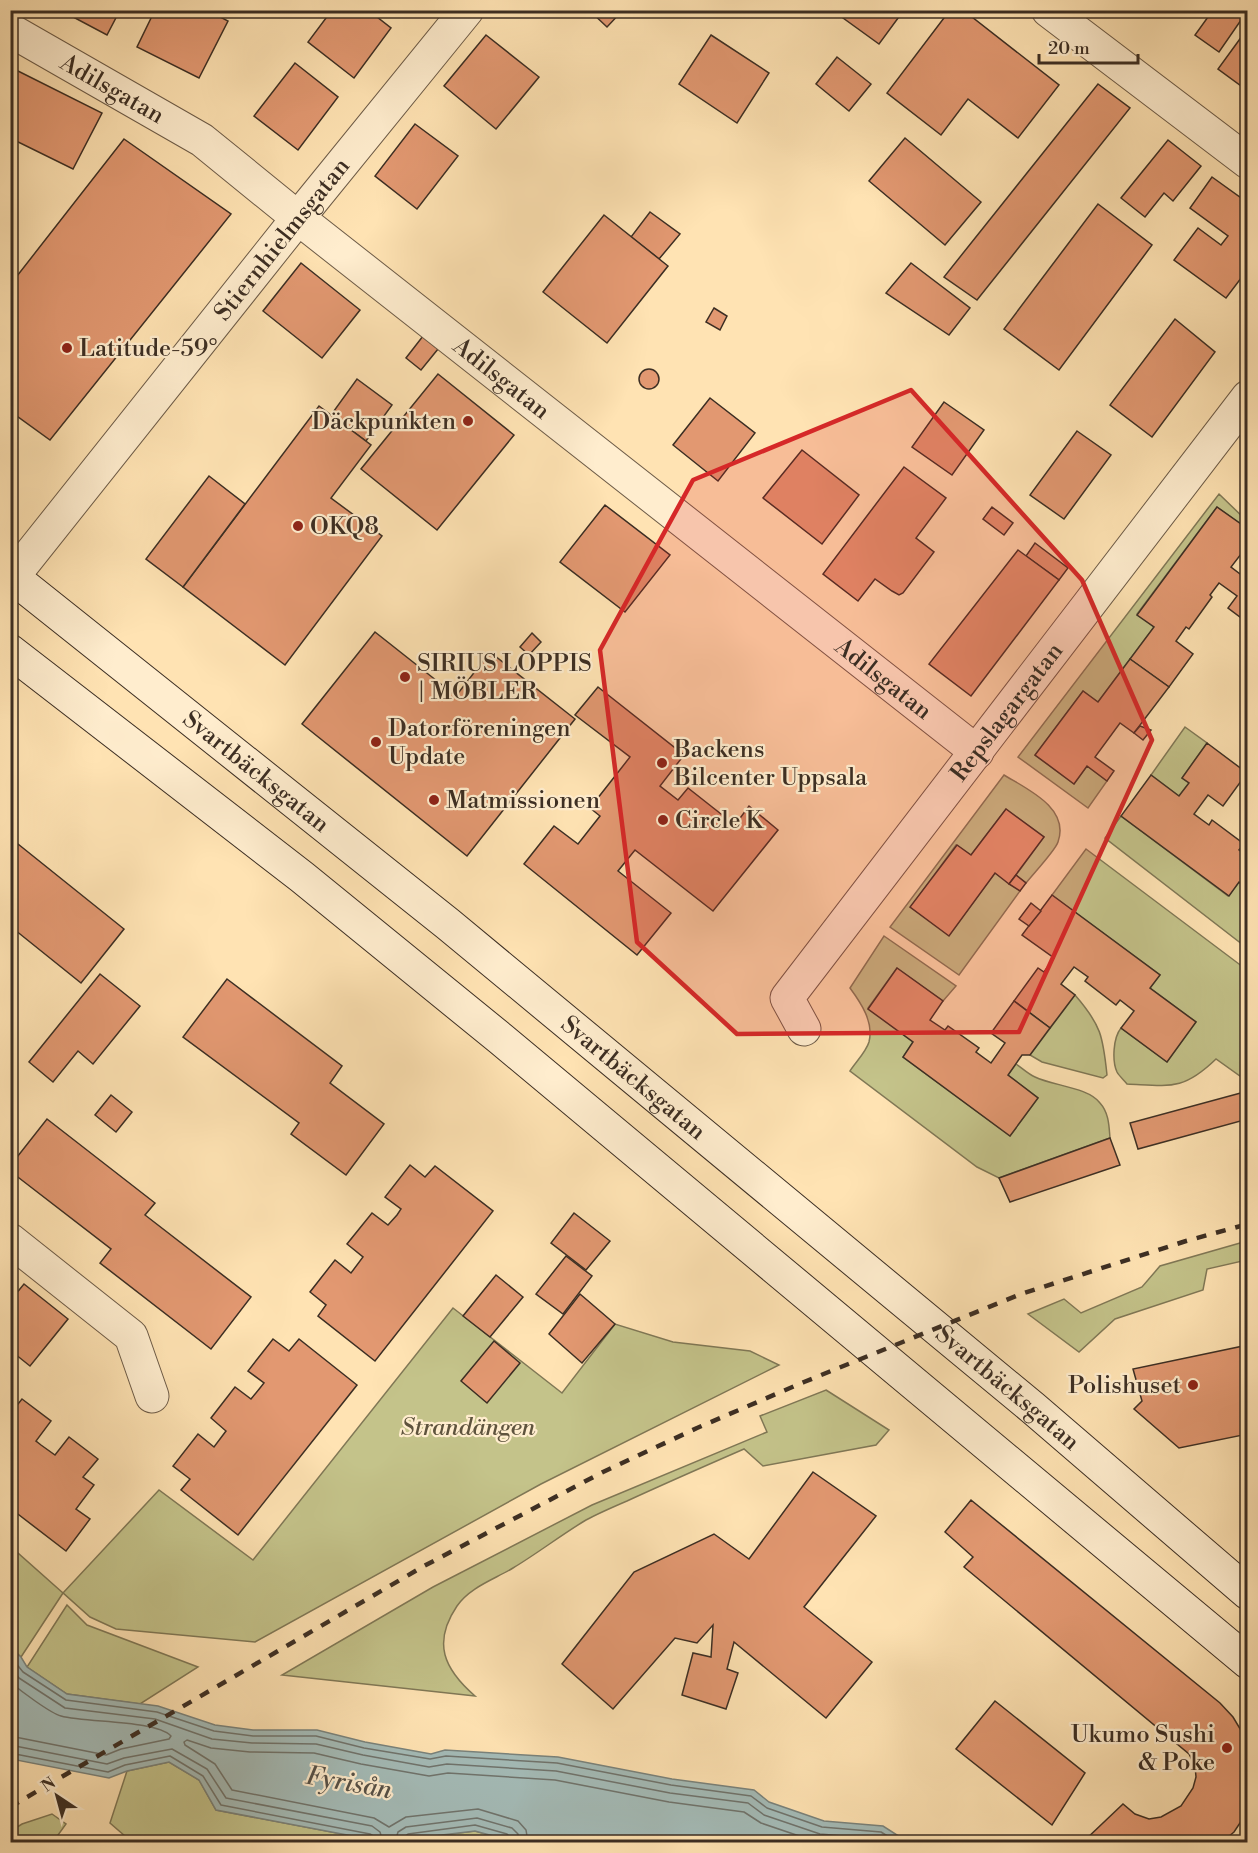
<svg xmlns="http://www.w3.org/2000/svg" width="1258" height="1853" font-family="'Libre Bodoni',serif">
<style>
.green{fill:#c4c38a;stroke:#807856;stroke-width:1.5}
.water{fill:#a4bbb7;stroke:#7a837c;stroke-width:1.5}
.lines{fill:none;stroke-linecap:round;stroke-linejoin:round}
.shore{stroke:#70746d;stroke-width:1.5}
.building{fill:#e29871;stroke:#3c2e23;stroke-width:1.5}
.street-casing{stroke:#6d5b47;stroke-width:35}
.secondary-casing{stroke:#3c2e23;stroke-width:35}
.street{stroke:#ffedce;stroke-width:33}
.secondary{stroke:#ffedce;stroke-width:33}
.rail{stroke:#3c2e23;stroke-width:4.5;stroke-dasharray:10 10;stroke-linecap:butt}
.marked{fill:#d62828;fill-opacity:0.2;stroke:#d62828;stroke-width:4.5;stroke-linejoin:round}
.poi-dot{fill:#8f2418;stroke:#ffedce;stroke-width:2}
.labels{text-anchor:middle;stroke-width:4.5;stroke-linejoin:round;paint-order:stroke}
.street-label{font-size:24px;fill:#3c2e23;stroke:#ffedce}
.poi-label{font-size:24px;fill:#3c2e23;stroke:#ffedce;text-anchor:start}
.park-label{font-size:24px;font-style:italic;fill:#5e533d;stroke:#ffedce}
.water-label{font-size:26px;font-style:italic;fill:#565148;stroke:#ffedce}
</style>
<rect width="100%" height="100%" fill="#ffe3b3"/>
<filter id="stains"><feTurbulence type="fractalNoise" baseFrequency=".00333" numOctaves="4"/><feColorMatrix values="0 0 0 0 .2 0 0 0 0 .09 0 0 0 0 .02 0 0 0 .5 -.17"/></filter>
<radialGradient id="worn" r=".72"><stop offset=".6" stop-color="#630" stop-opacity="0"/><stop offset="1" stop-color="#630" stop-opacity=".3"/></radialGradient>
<g class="green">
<path d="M1219,494L1247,521V529L1217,507L1137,614L1154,627L1098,702L1083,691L1035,755L1074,784L1087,766L1107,781L1088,808L1018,757Z"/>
<path d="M1185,727L1207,743L1182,778L1189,783L1179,796L1151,775Z"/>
<path d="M1004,775C1027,789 1070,808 1058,842C1055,851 1033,874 1026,883L1016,875L1044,837L1006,809L971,855L956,845L911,907L949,935L995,873L1020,891L959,975L890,927Z"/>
<path d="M1121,816L1228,896L1239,882L1247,889V948L1105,838Z"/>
<path d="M1086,849L1247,970V1081L1216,1059C1183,1091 1170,1086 1127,1084C1124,1080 1119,1076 1117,1072C1112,1061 1113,1038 1121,1028L1167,1062L1196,1022L1150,988L1160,975L1052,895Z"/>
<path d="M884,936L956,986L943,1001L897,968L868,1008L913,1042L903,1057L1010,1136L1038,1098L1008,1075L1016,1064C1022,1068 1028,1074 1035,1077C1053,1086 1088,1087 1100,1103C1109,1113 1109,1126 1110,1138L999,1178L977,1167L850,1071C855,1063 866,1052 869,1042C874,1022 861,1003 850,988Z"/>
<path d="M1075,995C1101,1025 1103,1036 1107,1075L1103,1078L1042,1062L1030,1055Z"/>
<path d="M1247,1241V1260L1207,1269L1203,1290L1115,1319L1079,1352L1028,1314L1064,1299L1081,1313L1142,1287L1160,1266Z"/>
<path d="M453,1308L562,1393L615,1324L673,1342L750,1351L779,1365L541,1484L255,1642L116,1629L90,1617L63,1593L21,1657L11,1648L10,1546L63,1593L159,1490L253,1560Z"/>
<path d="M826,1390L889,1430L876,1445L763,1466L744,1449C705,1466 666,1483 627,1501C613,1507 599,1513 586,1520C561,1535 538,1553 513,1568C495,1579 470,1587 457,1606C432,1643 444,1669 475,1696L282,1675L433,1587L592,1505L767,1432L760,1416Z"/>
<path d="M67,1605L87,1625L198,1667L140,1704L67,1694L27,1667Z"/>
<path d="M169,1762L199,1780L216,1810L384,1842H156L125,1836L110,1823L127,1771Z"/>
<path d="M52,1814L66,1824L53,1842H11V1831L22,1824Z"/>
<path d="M475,1831L515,1842H386Z"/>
</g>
<path class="water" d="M11,1648L21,1657L27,1667L67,1694L158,1706L215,1725L253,1730H317L365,1742L431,1754L445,1750L558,1757L672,1779L754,1790L769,1802L824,1821L883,1826L908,1842H515L475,1831L384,1842L216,1810L199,1780L169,1762L127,1771L109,1778L11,1759Z"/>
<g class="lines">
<g class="shore">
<path d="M10,1656L23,1672L66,1700L157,1712L214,1731L253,1736H316L364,1748L430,1759L446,1756L557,1763L671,1785L751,1796L767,1808L822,1827L881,1832L897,1842"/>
<path d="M10,1666L19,1678L65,1708L155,1719L212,1739L252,1743L316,1744L363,1755L429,1767L447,1764L556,1771L670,1793L748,1803L764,1815L820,1834L878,1839L883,1842"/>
<path d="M10,1682C21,1691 50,1713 61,1716C87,1723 155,1720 171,1736L169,1739L121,1749L106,1755L10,1736"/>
<path d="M10,1745L107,1764L124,1758L172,1749L207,1769L226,1798L372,1826L380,1832L383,1842"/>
<path d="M10,1753L108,1772L125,1765L170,1756L203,1776L221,1805L370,1834L375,1837L376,1842"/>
<path d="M395,1842L398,1832L406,1827L477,1818L512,1828L518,1834L519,1842"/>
<path d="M403,1842L404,1837L408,1834L475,1825L507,1834L511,1838L512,1842"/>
<path d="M528,1842L526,1830L518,1821L478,1809L406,1817L389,1827L374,1818L232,1790L215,1764L185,1745L184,1742L187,1740L211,1748L250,1752L314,1753L361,1764L429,1776L448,1773L555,1780L669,1802L744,1812L761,1823L817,1842"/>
</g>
</g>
<g class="building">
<path d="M60,10H120L107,35Z"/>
<path d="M155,10H207L228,21L199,78L137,47Z"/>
<path d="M332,10H368L391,28L354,78L308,42Z"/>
<path d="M589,10H623L607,27Z"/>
<path d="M832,10H904L879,44Z"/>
<path d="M950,10H963L1059,85L1018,138L968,99L941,135L887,93Z"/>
<path d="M1213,10H1248L1219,52L1195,35Z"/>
<path d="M1245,32L1248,33V91L1218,69Z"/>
<path d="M486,35L539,77L496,129L444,86Z"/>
<path d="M711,35L769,73L737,123L679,84Z"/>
<path d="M837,57L871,84L849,111L816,84Z"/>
<path d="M295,63L338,97L298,150L254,116Z"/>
<path d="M10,67L102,113L73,169L10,138Z"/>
<path d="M1098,84L1130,108L977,300L944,277Z"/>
<path d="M415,124L458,156L417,209L375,176Z"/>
<path d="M905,138L981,202L945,245L869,181Z"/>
<path d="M124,139L231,214L50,440L10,411V285Z"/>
<path d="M1168,140L1201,166L1173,201L1164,193L1145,217L1121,198Z"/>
<path d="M1212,177L1248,203V269L1226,298L1174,260L1198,228L1221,245L1228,236L1190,208Z"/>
<path d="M1098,204L1152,245L1059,370L1004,329Z"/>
<path d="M650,212L680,234L659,259L631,237Z"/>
<path d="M604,215L668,266L607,343L543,292Z"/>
<path d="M301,263L360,310L322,358L263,311Z"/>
<path d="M911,263L970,308L949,335L886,293Z"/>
<path d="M714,308L727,316L720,330L706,322Z"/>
<path d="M1175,319L1215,352L1152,437L1110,405Z"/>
<path d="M423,336L438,349L421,370L406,358Z"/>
<circle cx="649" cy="379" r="10"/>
<path d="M438,374L514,435L437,530L361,469Z"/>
<path d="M357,379L392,405L366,441L331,415Z"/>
<path d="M710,398L755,433L718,481L673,445Z"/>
<path d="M944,402L984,430L952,475L912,447Z"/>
<path d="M319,406L371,445L331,498L382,536L285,665L183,587Z"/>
<path d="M1077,431L1111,455L1064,519L1030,495Z"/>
<path d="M802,450L859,495L822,544L763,498Z"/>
<path d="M904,467L946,498L916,538L934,552L903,593L899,595L892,591L875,579L858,601L823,574Z"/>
<path d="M209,476L245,504L183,587L146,559Z"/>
<path d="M605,505L670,555L625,612L560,562Z"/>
<path d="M992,507L1013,523L1004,535L983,519Z"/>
<path d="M1217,507L1248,529V545L1231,567L1248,580V623L1228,608L1237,596L1219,583L1210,595L1212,597L1189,629L1186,627L1176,641L1193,654L1169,687L1130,659L1154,627L1137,615Z"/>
<path d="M1035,543L1068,568L1059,580L1026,556Z"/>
<path d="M1018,550L1059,580L971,696L929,664Z"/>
<path d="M375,632L456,696L490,652L575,719L467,856L302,724Z"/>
<path d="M532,633L541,642L529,655L520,647Z"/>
<path d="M1130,659L1169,687L1134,733L1120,723L1095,757L1114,771L1107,781L1087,766L1074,784L1035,755L1083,691L1098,702Z"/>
<path d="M598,687L684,755L660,786L678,800L688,788L735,825L749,806L778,830L713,911L635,850L618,871L671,913L637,955L524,864L554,826L578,844L600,816L590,808L630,757L575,715Z"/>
<path d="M1140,726L1151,730L1143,740L1134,733Z"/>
<path d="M1207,743L1247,773L1223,806L1208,795L1194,814L1209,825L1212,820L1244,844L1239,850L1248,857V889L1239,882L1229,896L1121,816L1151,775L1179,796L1189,783L1182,778Z"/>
<path d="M1006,809L1044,837L1009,884L995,873L949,936L910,907L957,845L971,855Z"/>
<path d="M18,844L124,929L81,983L10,926V854Z"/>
<path d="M1016,875L1026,883L1020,891L1009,884Z"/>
<path d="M1052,895L1160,975L1150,988L1196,1022L1167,1062L1121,1028L1134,1011L1120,1000L1116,1005L1085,981L1088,977L1074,967L1061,984L1075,995L1050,1028L1014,1001L1038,968L1044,972L1054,958L1022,935Z"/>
<path d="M1031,903L1041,911L1029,926L1019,919Z"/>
<path d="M897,968L943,1001L930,1020L945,1030L948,1026L979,1048L976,1052L991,1063L1005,1043L991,1033L1014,1001L1050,1028L1030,1055H1022L1008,1075L1038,1098L1010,1136L903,1057L913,1042L868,1009Z"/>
<path d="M100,974L140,1006L93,1064L78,1051L53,1082L29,1062Z"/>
<path d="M227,979L342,1066L330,1083L384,1124L346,1175L291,1134L299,1123L183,1037Z"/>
<path d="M1248,1091V1119L1138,1149L1130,1123Z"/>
<path d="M111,1095L132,1112L116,1132L95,1115Z"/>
<path d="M47,1119L155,1203L145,1215L251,1297L211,1349L100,1263L111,1249L10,1171V1166Z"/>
<path d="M1110,1138L1120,1165L1010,1202L999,1178Z"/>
<path d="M410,1165L425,1177L435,1166L493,1211L375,1361L318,1316L326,1305L310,1292L335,1260L351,1273L363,1257L347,1244L372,1213L388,1225L397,1215L401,1209L385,1197Z"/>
<path d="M574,1213L610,1241L586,1270L551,1243Z"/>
<path d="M566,1256L592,1276L563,1314L536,1294Z"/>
<path d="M496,1275L523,1297L490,1337L463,1316Z"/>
<path d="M24,1284L68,1319L30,1366L10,1350V1301Z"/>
<path d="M580,1294L615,1324L582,1363L549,1334Z"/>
<path d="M273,1339L289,1351L299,1339L357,1385L238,1535L181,1490L190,1479L173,1466L198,1434L214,1447L226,1431L211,1418L235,1387L251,1399L260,1388L264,1383L248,1371Z"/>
<path d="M494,1341L520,1363L487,1403L461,1381Z"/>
<path d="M1248,1345V1434L1179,1448L1134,1409L1142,1401L1133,1369Z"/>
<path d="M22,1399L51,1421L36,1441L41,1445L55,1455L69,1437L98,1459L83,1477L94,1485L76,1509L90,1519L66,1551L10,1508V1414Z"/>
<path d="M813,1472L876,1516L804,1607L872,1662L826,1718L734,1642L727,1669L738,1673L726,1709L682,1695L693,1653L711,1657L713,1625L697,1643L675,1638L613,1709L562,1664L634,1572L714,1534L749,1559Z"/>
<path d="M971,1500L1220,1703L1233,1717L1248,1742V1811L1234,1832L1222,1842H1083L1123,1804L1135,1814L1149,1819L1161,1817L1181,1806L1193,1788L1196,1777L1195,1766L1189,1754L964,1567L973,1557L945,1532Z"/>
<path d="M995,1701L1085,1773L1052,1825L956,1749Z"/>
</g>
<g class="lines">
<defs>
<g id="street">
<path d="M1048,10L1248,162"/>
<path id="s1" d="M10,30L202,140L298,218L977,752"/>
<path id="s2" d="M10,580L298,218L467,10"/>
<path id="s3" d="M804,1029L787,998L1248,397"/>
<path d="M10,1240L131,1336L152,1396"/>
</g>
<g id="secondary">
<path id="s4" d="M10,575L448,924L1033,1408L1248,1593"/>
<path d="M10,651L302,877L501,1039L1248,1662"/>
</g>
</defs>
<use href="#street" class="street-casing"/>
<use href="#secondary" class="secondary-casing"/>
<use href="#street" class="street"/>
<use href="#secondary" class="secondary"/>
<path class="rail" d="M10,1807L424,1566L603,1472L697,1428L804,1382L1021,1294L1186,1241L1248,1224"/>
</g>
<path class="marked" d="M911,390L1082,580L1152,740L1019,1032L737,1034L637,942L600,650L693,480Z"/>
<g class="poi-dot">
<circle cx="67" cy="348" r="6"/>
<circle cx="468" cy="421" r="6"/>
<circle cx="298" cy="526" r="6"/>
<circle cx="405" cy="677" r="6"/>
<circle cx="376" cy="742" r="6"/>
<circle cx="662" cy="763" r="6"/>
<circle cx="434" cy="800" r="6"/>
<circle cx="663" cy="820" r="6"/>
<circle cx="1193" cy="1385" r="6"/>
<circle cx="1227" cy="1748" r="6"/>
</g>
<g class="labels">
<g class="street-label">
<text dy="8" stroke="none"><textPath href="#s1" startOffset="118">Adilsgatan</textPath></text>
<text dy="8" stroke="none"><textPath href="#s2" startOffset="436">Stiernhielmsgatan</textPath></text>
<text dy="8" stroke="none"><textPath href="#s1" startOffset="604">Adilsgatan</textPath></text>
<text dy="8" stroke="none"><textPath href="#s1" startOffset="1090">Adilsgatan</textPath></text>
<text dy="8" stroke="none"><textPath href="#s3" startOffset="396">Repslagargatan</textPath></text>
<text dy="8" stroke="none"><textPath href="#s4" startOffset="315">Svartbäcksgatan</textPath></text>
<text dy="8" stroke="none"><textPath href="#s4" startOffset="801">Svartbäcksgatan</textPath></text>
<text dy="8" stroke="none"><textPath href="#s4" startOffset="1287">Svartbäcksgatan</textPath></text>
</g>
<g class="poi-label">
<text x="79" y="356">Latitude-59°</text>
<text x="456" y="429" text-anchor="end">Däckpunkten</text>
<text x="310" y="534">OKQ8</text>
<text x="417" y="671">SIRIUS LOPPIS<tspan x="417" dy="28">| MÖBLER</tspan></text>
<text x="388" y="736">Datorföreningen<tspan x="388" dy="28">Update</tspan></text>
<text x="674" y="757">Backens<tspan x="674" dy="28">Bilcenter Uppsala</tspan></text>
<text x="446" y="808">Matmissionen</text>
<text x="675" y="828">Circle K</text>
<text x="1181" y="1393" text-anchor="end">Polishuset</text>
<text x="1215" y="1742" text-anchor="end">Ukumo Sushi<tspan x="1215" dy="28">&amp; Poke</tspan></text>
</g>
<g class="park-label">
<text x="468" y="1435">Strandängen</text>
</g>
<g class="water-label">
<text transform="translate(349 1782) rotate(10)" y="9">Fyrisån</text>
</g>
</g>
<rect width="1258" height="1853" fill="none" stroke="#ffe3b3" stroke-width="36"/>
<rect x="12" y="12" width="1234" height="1829" fill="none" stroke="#3c2e23" stroke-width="3"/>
<rect x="18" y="18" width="1222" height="1817" fill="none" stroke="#3c2e23" stroke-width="1.5"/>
<g transform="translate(57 1796) rotate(324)" stroke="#ffedce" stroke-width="4.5" paint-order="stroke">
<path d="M0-4.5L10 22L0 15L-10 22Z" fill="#3c2e23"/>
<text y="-9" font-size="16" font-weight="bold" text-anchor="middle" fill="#3c2e23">N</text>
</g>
<path d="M1039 54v9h99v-9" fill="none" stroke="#3c2e23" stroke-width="3"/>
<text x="1048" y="54" font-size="18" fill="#3c2e23" stroke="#ffedce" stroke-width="4.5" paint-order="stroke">20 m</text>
<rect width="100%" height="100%" filter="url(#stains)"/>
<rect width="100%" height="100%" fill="url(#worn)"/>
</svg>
